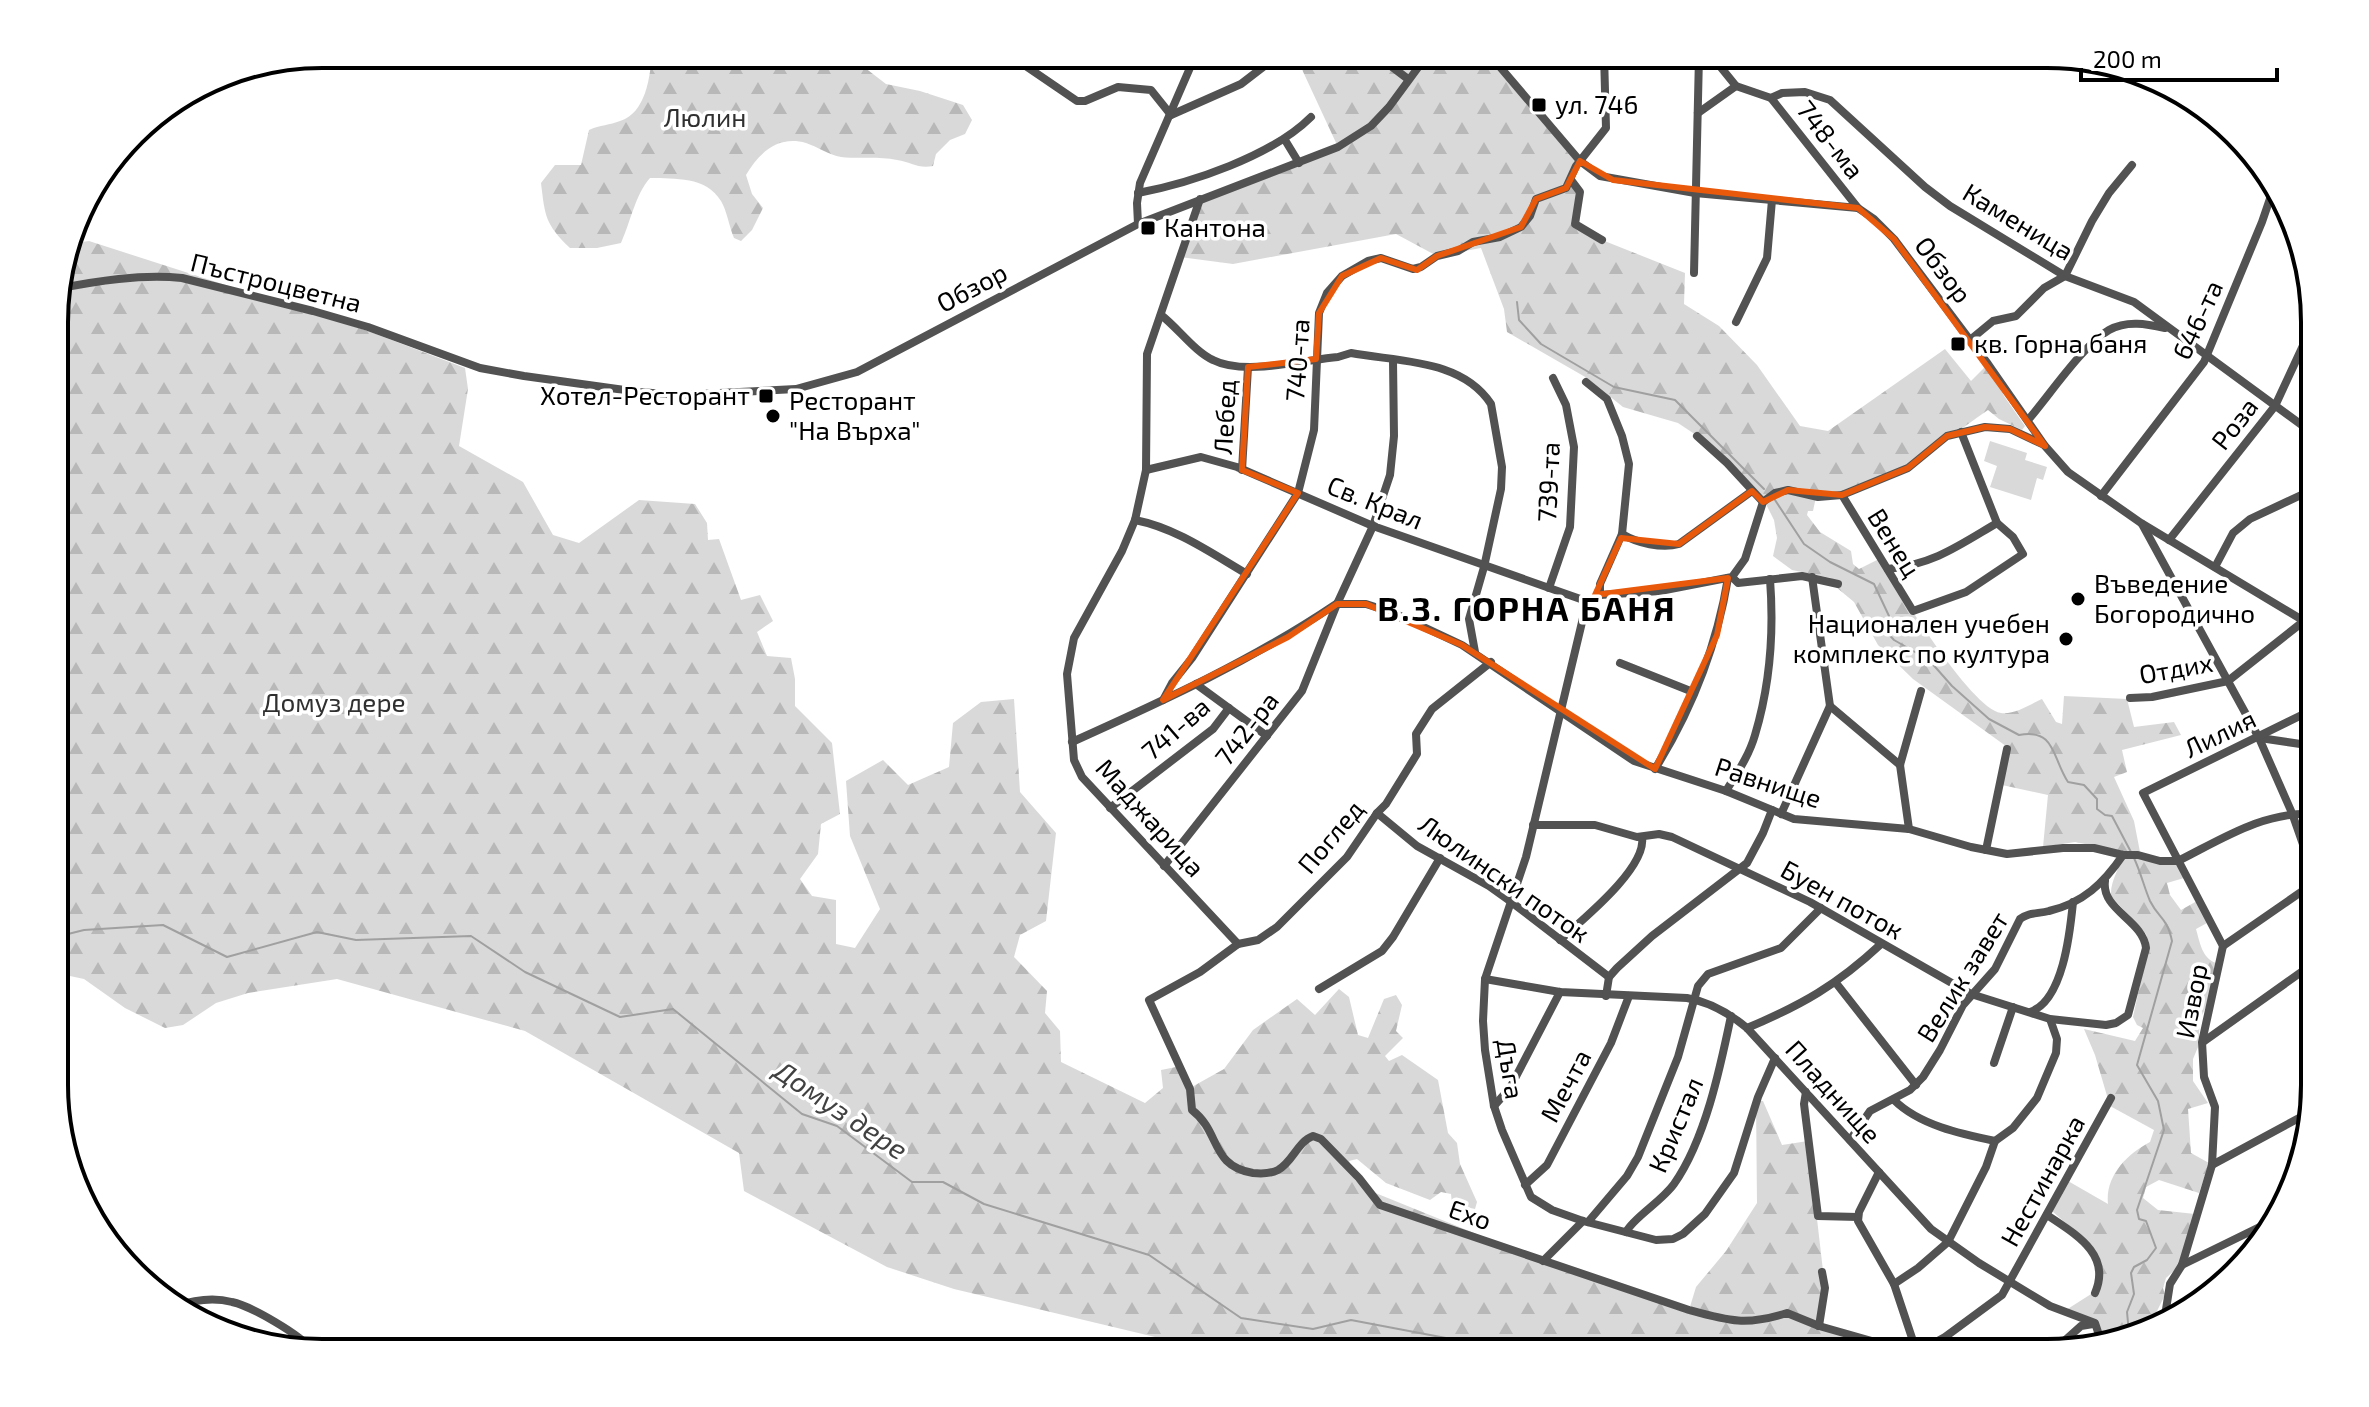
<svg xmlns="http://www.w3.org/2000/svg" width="2369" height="1407" font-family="'Exo 2',sans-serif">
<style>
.green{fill:#d9d9d9}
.forest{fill:url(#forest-firs)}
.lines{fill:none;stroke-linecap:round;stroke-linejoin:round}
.stream{stroke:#a0a0a0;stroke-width:2}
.minor{stroke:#525252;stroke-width:8}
.marked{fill:none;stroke:#e8590c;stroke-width:6;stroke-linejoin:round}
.poi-dot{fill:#000;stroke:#fff;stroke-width:3}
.labels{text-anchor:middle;stroke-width:7;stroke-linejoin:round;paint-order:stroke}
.poi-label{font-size:26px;fill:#000;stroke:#fff;text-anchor:start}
.park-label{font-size:26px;fill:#303030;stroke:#fff}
.street-label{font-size:26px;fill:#000;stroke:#fff}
.water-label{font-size:28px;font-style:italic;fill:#414141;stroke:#fff}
.district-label{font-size:34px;font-weight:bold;letter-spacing:2px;fill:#000;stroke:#fff}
.rim{fill:none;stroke:#000;stroke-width:4}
</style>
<defs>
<pattern id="forest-firs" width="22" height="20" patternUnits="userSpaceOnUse" patternTransform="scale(2)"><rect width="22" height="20" fill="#d9d9d9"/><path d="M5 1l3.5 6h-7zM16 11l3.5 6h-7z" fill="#b8b8b8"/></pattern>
</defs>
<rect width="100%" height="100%" fill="#fff"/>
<path class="green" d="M1990,441L2027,453L2025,460L2047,467L2043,480L2037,478L2031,500L1990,487L1997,466L1984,461Z"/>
<g class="forest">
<path d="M652,54H847L886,84L920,91L963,105L972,120L965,134L950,140L936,154L933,166C918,169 911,162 897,160C879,156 859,159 841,157C829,155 818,147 806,143C778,135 759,153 746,175L752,194L763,208L752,230L741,241L734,238C729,226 727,211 721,201C706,176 675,179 650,178C635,195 631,221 621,243L597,248H570C545,224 545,216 541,183L555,165H581L589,130C600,125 610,125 620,121C646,113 650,77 652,54Z"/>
<path d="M1303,54H1489L1580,161L1571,180L1580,192L1575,224L1602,240L1685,273L1684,304L1719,326L1757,365L1800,426L1828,431L1945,349L1971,381L1988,364L2004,396L2025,426L2022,430L1999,419L1988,410C1934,447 1884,493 1816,497L1813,511H1808L1807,515L1820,532L1851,551L1853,564L1859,569L1879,559C1898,588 1970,708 2001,713C2014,715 2031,704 2042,699L2056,722L2062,724L2064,696L2127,699L2134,727L2174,722L2181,735L2122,750L2127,772L2114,777L2134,821L2140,852L2177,864L2184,878L2167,883L2170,895L2181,910L2197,901L2207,923L2196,929C2200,943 2202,958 2216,963L2207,1005L2200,1019L2198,1047L2193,1059V1081L2208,1103L2188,1109L2191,1153L2209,1163L2199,1193L2159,1180L2146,1187L2143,1198L2158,1210L2195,1214L2178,1267L2166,1278L2163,1288L2165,1295L2155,1315V1325L2103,1341L2095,1322L2066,1310L2099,1289C2105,1243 2082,1239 2052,1211L2068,1181L2108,1204C2105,1176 2127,1154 2150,1142L2154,1130L2110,1106L2095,1055L2084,1029L2135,1041L2143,1028L2137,1025L2133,1017L2149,943L2146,934L2111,896C2110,878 2123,867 2121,851L2075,842L2043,847L2048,795L2002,785L2010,749L1913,679L1878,645L1854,602L1836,587L1831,578L1792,570L1773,556L1777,538L1774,520L1766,504L1702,439L1678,423L1623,407L1587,378L1507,332L1504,309L1481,248L1437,256L1396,234L1233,264L1180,257L1200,199L1338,147L1299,63Z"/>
<path d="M89,241L368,331L465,368L468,389L459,446L523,482L553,535L579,543L639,500L695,504L707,523L708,540L719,539L741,600L760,595L773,621L757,632L767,656L791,658L795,679V706L832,743L840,814L821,824L818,854L800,879L812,896L836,900V944L855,948L880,909L850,836L846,781L883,760L908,785L949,767L953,723L981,702L1014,699L1020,792L1056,833L1046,921L1020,935L1014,957L1047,991L1045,1013L1060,1031L1061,1062L1145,1103L1163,1088L1161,1070L1176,1067L1190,1088L1224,1069L1253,1030L1297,999L1315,1015L1339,989L1349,997L1358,1035L1368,1038L1384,999L1396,995L1402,1005L1396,1031L1403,1038L1385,1056L1389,1061L1402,1055L1438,1080L1448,1133L1457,1143L1460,1164L1477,1202L1475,1209L1452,1204L1451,1194L1441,1192L1430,1200L1386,1183L1357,1159L1349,1161L1355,1180L1373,1192L1543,1261L1689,1310L1696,1287L1726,1251L1757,1203L1756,1101H1763L1782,1145L1808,1141L1825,1288L1819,1326L1919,1352L1222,1353L954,1289L887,1267L744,1191L739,1153L525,1031L337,979L248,993L216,1003L183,1025L165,1028L125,1008L84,979L56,973V288L69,244Z"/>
</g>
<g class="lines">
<g class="stream">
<path d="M1517,302L1519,320L1541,344L1614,387L1675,400L1764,489"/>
<path d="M1775,500L1804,544L1830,562L1874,584L1889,616L1885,630L1894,640L1929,660L1952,686L1989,719L2019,735C2056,728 2052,758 2068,782L2084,785L2097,799V809L2105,815L2112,816L2131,852"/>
<path d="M56,937L84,930L163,925L227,957L317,932L356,940L471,936L525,972L620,1017L673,1009L802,1114L837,1126L912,1182H943L984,1204L1149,1255L1241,1318L1313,1329L1351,1320L1525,1353"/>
<path d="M2129,1333L2127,1312L2134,1294L2131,1273L2134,1267L2147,1260L2156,1248L2146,1221L2139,1219L2137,1210L2164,1130L2158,1101L2137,1065L2172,941C2167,917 2159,919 2150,901C2144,887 2141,873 2134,858"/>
</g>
<g class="minor">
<path d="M1008,54L1077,101H1085L1118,87L1151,90L1171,115"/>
<path d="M1375,54L1408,79"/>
<path d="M1489,54L1580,161L1600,176L1695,193L1858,208L1874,219L1894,239L1988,364L2045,446L2068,472L2141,523L2314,627"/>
<path d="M1710,54L1736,86L1771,98L1782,93L1805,92L1830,100L1925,187L1950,206L2065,276L2134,302L2314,434"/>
<path d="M1771,98L1858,208"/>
<path d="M1698,113L1736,86"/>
<path d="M1171,115L1241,84L1280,54"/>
<path d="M1285,140L1299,163"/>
<path d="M1571,180L1580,192L1575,224L1602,240"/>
<path d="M1138,193C1191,183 1272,156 1311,117"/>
<path d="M1200,199L1147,354L1146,470L1135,520L1122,551L1074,638L1067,674L1074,760L1082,777L1238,944"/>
<path d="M1138,224L1137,203L1140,183L1196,54"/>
<path d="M1694,273L1699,56"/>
<path d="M56,289C97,281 140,274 182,278L313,311L368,327L480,368L524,376L639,392L680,395L796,389L857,372L1138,224L1338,147L1371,126L1389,107L1428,54"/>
<path d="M1161,315C1178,328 1195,352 1213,360C1244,376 1304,360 1338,357L1351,353C1399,362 1462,359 1491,404L1502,467L1501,489L1484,567L1469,619L1475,652"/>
<path d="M1736,322L1767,258L1772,200"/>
<path d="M1970,340L1993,321L2016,316L2044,288L2065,276L2092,221L2109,193L2132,165"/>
<path d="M1586,382L1607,399L1622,436L1629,464L1622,534L1600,584V595"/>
<path d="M2028,420C2049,396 2083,345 2109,330C2127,320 2147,324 2165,328"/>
<path d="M1697,436L1727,463L1763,502"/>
<path d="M1146,470L1201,457L1237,467L1373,526L1589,602"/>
<path d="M1242,470L1248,367"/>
<path d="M1842,495L1913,611L1966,592L2023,554L2013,537L1997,523L1961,432"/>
<path d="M2101,496L2204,362L2262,222L2275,184"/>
<path d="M1135,520C1176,528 1211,553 1247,574"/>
<path d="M2142,524L2259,738L2292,813L2306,853L2314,890"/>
<path d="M1622,534C1637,543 1662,549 1679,544L1752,491"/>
<path d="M2169,540L2275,406L2314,322"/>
<path d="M2305,550L2314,544"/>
<path d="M2215,567L2233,533L2250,519L2314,489"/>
<path d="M1888,569C1934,564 1958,546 1997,523"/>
<path d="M1732,577L1738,583L1802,576L1838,584"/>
<path d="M1549,588L1570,527L1574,447L1566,405L1553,378"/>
<path d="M1600,595L1589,602L1583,618L1526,857L1485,979L1483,1021L1485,1050L1494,1106L1502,1130L1531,1197L1552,1210L1583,1221L1656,1240L1673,1239L1683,1234L1705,1214L1734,1173L1758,1097L1775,1058"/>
<path d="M1600,595L1660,591L1732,577L1745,559L1763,502L1775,493L1788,490L1818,497L1842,495L1908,468L1947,436L1985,427L2010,429L2044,445"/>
<path d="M1337,604H1366L1394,613L1462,645L1634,761L1726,791L1794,819L1909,829L1971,847L2007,854L2063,848H2094L2123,855H2138L2160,861H2178C2222,839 2264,811 2314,814"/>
<path d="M1491,662L1432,709L1416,734L1417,754L1386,804L1377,813L1347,857L1277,927L1258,940L1238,944L1200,972L1149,1000L1190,1089L1192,1110C1221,1132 1210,1166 1253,1173C1262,1174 1270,1174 1278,1170C1293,1162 1297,1142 1313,1136L1321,1139L1359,1178L1380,1205L1689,1310C1729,1321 1746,1326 1787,1313L1819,1326L1907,1351L1918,1348L1919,1352"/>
<path d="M1620,663L1693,692"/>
<path d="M1196,684L1267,736"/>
<path d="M2130,698L2152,697L2228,681L2304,621"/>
<path d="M1163,700L1172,683L1192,658L1298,493L1314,430L1319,313L1327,293L1342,276L1368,261L1381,258L1413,269L1421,267L1437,256L1458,251L1473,242L1500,237L1521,227L1530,216L1536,199L1566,188L1576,166L1606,128L1604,54"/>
<path d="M1830,706L1900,765"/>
<path d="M2260,738L2314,746"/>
<path d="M1072,742C1163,701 1253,660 1336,604"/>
<path d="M1655,769C1691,711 1717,645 1728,578"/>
<path d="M1726,791C1737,773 1749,756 1755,735C1770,685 1774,631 1770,579"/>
<path d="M1110,808L1213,729L1229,708"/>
<path d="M1377,813L1417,846L1489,886L1510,901L1609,977"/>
<path d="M1781,814L1830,706L1812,577"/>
<path d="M1533,825H1595L1637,837L1659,834L1672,837L1810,902L1971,994L2050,1019L2106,1025L2116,1023L2128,1015L2146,948C2143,920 2101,910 2105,881"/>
<path d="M1909,829L1900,765L1921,691"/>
<path d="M1986,850L2007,749"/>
<path d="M1164,866L1302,691L1337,604L1373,526L1390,475L1394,436L1393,361"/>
<path d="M1560,940C1582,920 1647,868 1642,837"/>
<path d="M2223,946L2314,883"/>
<path d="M1485,979L1560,992L1687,998C1710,1002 1729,1013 1747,1028L1931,1229L1979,1263L2050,1306L2095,1323L2101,1341"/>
<path d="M1836,983L1916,1085"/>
<path d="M1319,989L1382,951L1393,937L1440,858"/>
<path d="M1606,996L1609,977L1617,968L1652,936L1747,863L1763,833L1772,810"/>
<path d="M2030,1012C2063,1001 2070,933 2073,902"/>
<path d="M1747,1028C1802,1005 1837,985 1881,944"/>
<path d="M2203,1042L2314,963"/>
<path d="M1994,1063L2013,1007"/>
<path d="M1806,1092L1804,1104L1818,1216L1858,1217"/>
<path d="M1894,1100C1919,1125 1961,1134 1995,1141"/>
<path d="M1494,1106L1510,1088L1560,992"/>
<path d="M1850,1140L1870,1111L1910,1090L1923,1077L1940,1050L1963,1005L1995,969L2020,919C2029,912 2038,914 2049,911C2083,903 2104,883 2123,855"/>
<path d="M2212,1165L2312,1111"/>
<path d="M1879,1172L1859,1212L1858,1221L1894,1284L1913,1341L1918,1348L1927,1347L1945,1337L2002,1295L2111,1098"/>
<path d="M1525,1185L1547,1165L1611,1043L1629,996"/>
<path d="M2047,1215C2075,1234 2112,1254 2095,1293"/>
<path d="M1588,1222L1627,1176L1638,1157L1678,1057L1698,986L1708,974L1781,948L1821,908"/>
<path d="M1626,1232C1634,1217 1661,1202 1674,1184C1705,1140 1720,1069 1731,1016"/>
<path d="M1543,1261L1583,1221"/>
<path d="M2182,1265L2280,1217"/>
<path d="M1894,1284L1918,1268L1948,1242L1986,1167L1995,1141L2013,1128L2037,1098L2056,1053L2057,1039L2050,1019"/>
<path d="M176,1306C194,1300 213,1297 232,1302C251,1306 301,1335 312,1350"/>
<path d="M2164,1322L2170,1284L2182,1265L2212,1165L2215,1107L2204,1077L2202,1042L2223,946L2143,793L2314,709"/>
<path d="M1819,1326L1825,1288L1822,1272"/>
<path d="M2052,1352L2081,1326L2093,1324"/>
</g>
</g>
<path class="marked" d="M1580,161L1613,180L1858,208L1894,239L2045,446L2010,429L1985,427L1947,436L1908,468L1842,495L1788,490L1763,502L1752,491L1679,544L1621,538L1595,595L1728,578L1717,635L1655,769L1462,645L1366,604H1337L1288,637L1163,700L1298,493L1242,470L1248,367L1316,359L1319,313L1342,276L1381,258L1417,270L1437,256L1521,227L1536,199L1566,188Z"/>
<g class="poi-dot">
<rect x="1531" y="97" width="16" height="16" rx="4"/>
<rect x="1140" y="220" width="16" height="16" rx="4"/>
<rect x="1950" y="336" width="16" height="16" rx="4"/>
<rect x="758" y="388" width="16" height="16" rx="4"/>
<circle cx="773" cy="416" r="8"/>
<circle cx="2078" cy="599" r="8"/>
<circle cx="2066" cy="639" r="8"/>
</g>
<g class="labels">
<g class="poi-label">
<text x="1555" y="114">ул. 746</text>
<text x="1164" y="237">Кантона</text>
<text x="1974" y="353">кв. Горна баня</text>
<text x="750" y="405" text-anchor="end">Хотел-Ресторант</text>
<text x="789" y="410">Ресторант<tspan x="789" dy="30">"На Върха"</tspan></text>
<text x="2094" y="593">Въведение<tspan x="2094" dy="30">Богородично</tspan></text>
<text x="2050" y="633" text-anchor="end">Национален учебен<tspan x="2050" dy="30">комплекс по култура</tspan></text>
</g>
<g class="park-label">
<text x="705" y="127">Люлин</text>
<text x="334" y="712">Домуз дере</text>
</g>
<g class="street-label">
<text transform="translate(1830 140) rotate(52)" y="9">748-ма</text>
<text transform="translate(2018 222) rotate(31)" y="9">Каменица</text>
<text transform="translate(1943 270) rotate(53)" y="9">Обзор</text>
<text transform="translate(276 283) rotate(14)" y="9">Пъстроцветна</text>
<text transform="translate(972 288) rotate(-28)" y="9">Обзор</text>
<text transform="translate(2198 320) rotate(-65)" y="9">646-та</text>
<text transform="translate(1298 360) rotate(-86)" y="9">740-та</text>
<text transform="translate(1225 417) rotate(-87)" y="9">Лебед</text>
<text transform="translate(2235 424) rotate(-52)" y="9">Роза</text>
<text transform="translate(1549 482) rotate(-87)" y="9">739-та</text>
<text transform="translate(1375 503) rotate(22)" y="9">Св. Крал</text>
<text transform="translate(1894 543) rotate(58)" y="9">Венец</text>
<text transform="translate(2176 669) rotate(-10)" y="9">Отдих</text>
<text transform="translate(1176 729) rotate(-41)" y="9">741-ва</text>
<text transform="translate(1247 729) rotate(-52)" y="9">742-ра</text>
<text transform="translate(2220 734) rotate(-26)" y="9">Лилия</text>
<text transform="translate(1768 783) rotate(18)" y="9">Равнище</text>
<text transform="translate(1150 818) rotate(48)" y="9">Маджарица</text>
<text transform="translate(1331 837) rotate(-50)" y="9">Поглед</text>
<text transform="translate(1504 879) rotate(35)" y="9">Люлински поток</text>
<text transform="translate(1842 900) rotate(29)" y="9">Буен поток</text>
<text transform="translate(1963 977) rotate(-58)" y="9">Велик завет</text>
<text transform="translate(2192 1001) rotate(-79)" y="9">Извор</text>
<text transform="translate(1510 1069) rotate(81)" y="9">Дъга</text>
<text transform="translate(1566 1086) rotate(-62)" y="9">Мечта</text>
<text transform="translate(1833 1092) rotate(48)" y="9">Пладнище</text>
<text transform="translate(1676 1125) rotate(-67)" y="9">Кристал</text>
<text transform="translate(2043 1181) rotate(-61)" y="9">Нестинарка</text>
<text transform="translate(1470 1215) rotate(19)" y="9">Ехо</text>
</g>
<g class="water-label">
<text transform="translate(841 1110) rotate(34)" y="10">Домуз дере</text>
</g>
<g class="district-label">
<text x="1527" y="621">В.З. ГОРНА БАНЯ</text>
</g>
</g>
<path d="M0 0H2369V1407H0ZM322 68H2047A254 254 0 0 1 2301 322V1085A254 254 0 0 1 2047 1339H322A254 254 0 0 1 68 1085V322A254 254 0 0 1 322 68Z" fill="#fff" fill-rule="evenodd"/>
<path class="rim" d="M322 68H2047A254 254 0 0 1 2301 322V1085A254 254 0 0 1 2047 1339H322A254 254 0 0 1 68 1085V322A254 254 0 0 1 322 68Z"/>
<path d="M2081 68v12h196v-12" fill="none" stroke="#000000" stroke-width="4"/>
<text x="2093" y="68" font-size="24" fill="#000000" stroke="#ffffff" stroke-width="6" paint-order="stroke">200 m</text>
</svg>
